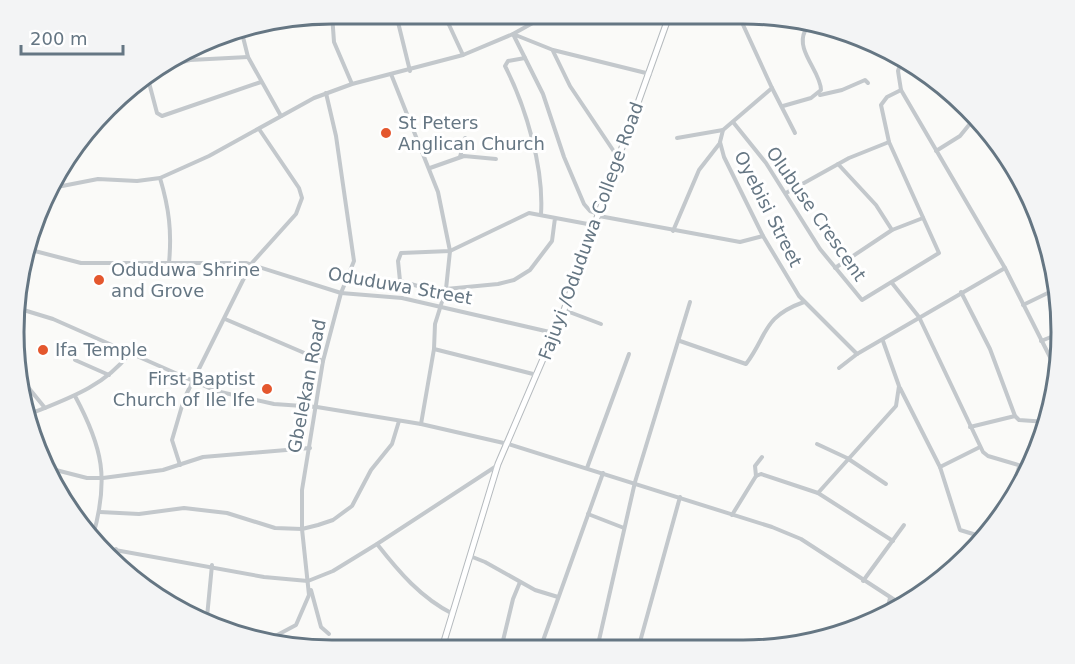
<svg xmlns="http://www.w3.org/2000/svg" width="1075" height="664" font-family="'DejaVu Sans',sans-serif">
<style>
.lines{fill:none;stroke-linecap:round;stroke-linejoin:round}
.secondary-casing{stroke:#b3babf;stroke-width:6}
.primary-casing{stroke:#b5babe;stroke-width:7}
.street{stroke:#c3c8cc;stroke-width:4}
.secondary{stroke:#fff;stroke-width:4.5}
.primary{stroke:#fff;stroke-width:5}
.poi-dot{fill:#e4572e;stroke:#fff;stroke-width:2}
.labels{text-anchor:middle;stroke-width:6;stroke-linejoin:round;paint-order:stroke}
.poi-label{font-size:18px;fill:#657683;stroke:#fff;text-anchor:start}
.street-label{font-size:18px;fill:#657683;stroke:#fff}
.rim{fill:none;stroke:#657683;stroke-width:3}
</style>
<rect width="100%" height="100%" fill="#fafaf8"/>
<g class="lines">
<defs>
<path id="secondary" d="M52,189L57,187V180"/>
<path id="primary" d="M442,648L498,464L564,310L669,16"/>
</defs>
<use href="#secondary" class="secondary-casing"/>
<use href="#primary" class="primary-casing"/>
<g class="street">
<path d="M332,14L334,42L352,84"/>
<path d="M396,14L410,71"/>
<path d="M444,14L463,55"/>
<path d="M739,16L772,88L723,130L720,142L724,157L763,236L799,296L857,354"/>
<path d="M241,29L248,57L281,116"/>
<path d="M553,51L570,86L619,159"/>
<path d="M525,58L508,61L505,66C526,107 544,168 541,214"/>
<path d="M902,59L898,71L901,90L1005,268L1054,365"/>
<path d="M152,70L190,60L248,57"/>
<path d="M391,74L438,192L450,251L446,289L435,324L434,349L421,424"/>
<path d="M147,75L157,113L162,116L261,82"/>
<path d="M772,88L795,133"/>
<path d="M820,95L842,90L865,80L868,83"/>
<path d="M783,106L811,98L821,90C821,72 795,50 805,31"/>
<path d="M733,122L766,163L820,249L862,300L939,253L889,142L881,105L887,97L901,90"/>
<path d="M677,138L723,130"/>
<path d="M936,151L960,136L973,120"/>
<path d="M460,157L465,138"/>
<path d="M838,164L876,205L892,230"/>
<path d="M430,168L464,156L496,159"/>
<path d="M160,178C169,208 172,232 169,263"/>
<path d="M57,187L98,179L137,181L160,178L209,156L314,98L352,84L463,55L513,34L547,15"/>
<path d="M786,193L849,158L889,142"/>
<path d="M599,214L590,211L584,204L564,157L543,94L513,34L553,50L650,74"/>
<path d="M599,216L740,242L763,236"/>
<path d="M555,218L552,241L530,270L514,280L498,284L446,289L425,288L400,281L398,261L401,253L450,251L529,213L593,225"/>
<path d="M673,231L699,170L720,143"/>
<path d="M27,249L81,263H246L341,293L402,298L554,333"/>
<path d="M835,268L892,230L923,218"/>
<path d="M892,283L919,317L983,452L988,456L1025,467"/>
<path d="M961,292L990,349L1015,416L1019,420L1047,422"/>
<path d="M1023,305L1058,288"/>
<path d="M17,308L53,319L216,391L274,404L317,407L421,424L508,444L772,527L801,539L904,606"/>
<path d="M564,310L601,324"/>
<path d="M225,319L323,361"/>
<path d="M680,341L746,364C768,335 762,317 804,302"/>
<path d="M1041,341L1056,335"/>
<path d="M434,349L537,375"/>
<path d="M75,360L109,375"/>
<path d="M839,368L857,354L1005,268"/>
<path d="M19,376L45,408"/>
<path d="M900,388L940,467L960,530L983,537"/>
<path d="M75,396C103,448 109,479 93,536"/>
<path d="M25,416C64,400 103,388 129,354"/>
<path d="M970,427L1015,416"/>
<path d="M817,444L847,458L886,484"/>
<path d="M180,465L172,440L184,399L251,264L296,214L302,198L299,188L259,129"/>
<path d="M940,467L980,447"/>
<path d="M48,468L87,478H103L163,470L203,457L310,448"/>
<path d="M587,468L629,354"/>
<path d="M756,476L755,466L762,457"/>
<path d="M818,493L896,406L899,386L883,341"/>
<path d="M1010,497L1019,467"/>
<path d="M100,512L139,514L184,508L227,513L275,528L302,529L318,525L333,520L352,506L371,470L392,444L399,421"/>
<path d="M588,514L624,528"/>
<path d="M732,515L756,476L761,474L818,493L893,541"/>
<path d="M377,544C399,572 421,598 453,614"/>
<path d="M104,548L264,577L308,581L333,571L377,544L498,465"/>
<path d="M470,556L485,562L535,590L558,597"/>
<path d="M115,560L116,549"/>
<path d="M863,581L904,525"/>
<path d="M311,590L321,627L329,634"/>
<path d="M886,615L890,598"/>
<path d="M203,622L207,617L212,565"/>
<path d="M266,641L296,625L309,595L302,529V490L323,361L341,293L354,261L336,136L326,93"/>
<path d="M501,649L513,599L520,582"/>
<path d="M540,649L603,473"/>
<path d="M597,649L635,482L690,302"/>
<path d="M638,649L680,497"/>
</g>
<use href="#secondary" class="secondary"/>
<use href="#primary" class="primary"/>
</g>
<g class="poi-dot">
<circle cx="386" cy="133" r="6"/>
<circle cx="99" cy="280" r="6"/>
<circle cx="43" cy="350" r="6"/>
<circle cx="267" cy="389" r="6"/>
</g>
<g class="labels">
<g class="poi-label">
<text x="398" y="129">St Peters<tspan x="398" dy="21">Anglican Church</tspan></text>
<text x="111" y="276">Oduduwa Shrine<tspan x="111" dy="21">and Grove</tspan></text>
<text x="55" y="356">Ifa Temple</text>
<text x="255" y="385" text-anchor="end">First Baptist<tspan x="255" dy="21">Church of Ile Ife</tspan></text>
</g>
<g class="street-label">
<text transform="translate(768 209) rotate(63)" y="6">Oyebisi Street</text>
<text transform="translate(816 214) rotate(55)" y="6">Olubuse Crescent</text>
<text transform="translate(591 231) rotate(-70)" y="6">Fajuyi /Oduduwa College Road</text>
<text transform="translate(400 286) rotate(10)" y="6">Oduduwa Street</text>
<text transform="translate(307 386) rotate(-79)" y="6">Gbelekan Road</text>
</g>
</g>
<path d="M0 0H1075V664H0ZM332 24H743A308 308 0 0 1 1051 332V332A308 308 0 0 1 743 640H332A308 308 0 0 1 24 332V332A308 308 0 0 1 332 24Z" fill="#f3f4f5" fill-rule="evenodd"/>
<path class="rim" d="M332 24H743A308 308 0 0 1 1051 332V332A308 308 0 0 1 743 640H332A308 308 0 0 1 24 332V332A308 308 0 0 1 332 24Z"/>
<path d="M21 45v9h102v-9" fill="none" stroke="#657683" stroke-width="3"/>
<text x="30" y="45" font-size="18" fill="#657683" stroke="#ffffff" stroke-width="4.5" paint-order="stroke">200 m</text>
</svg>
